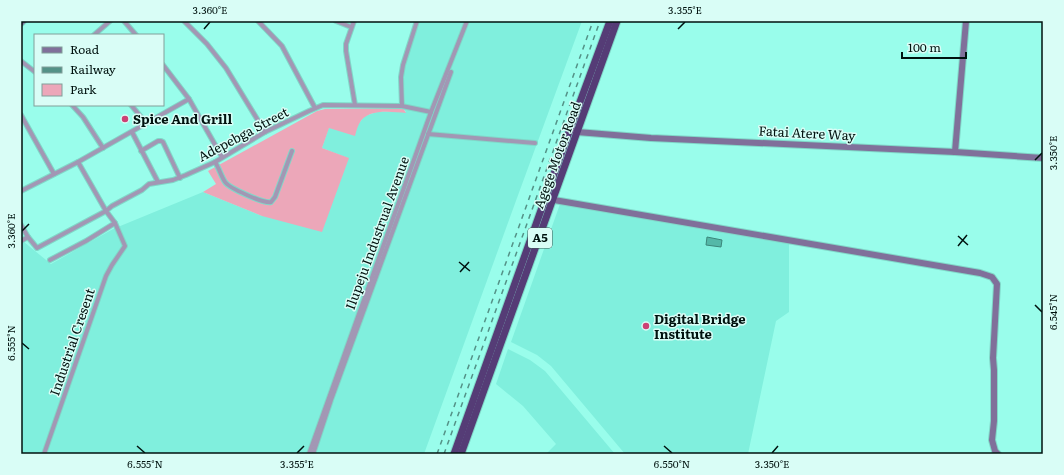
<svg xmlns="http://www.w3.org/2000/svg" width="1064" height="475" font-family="Literata,serif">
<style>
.built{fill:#80efdd}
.green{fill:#eca7b9}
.water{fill:#54b8a8;stroke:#3b867a}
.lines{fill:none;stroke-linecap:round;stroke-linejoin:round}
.street-casing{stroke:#81d7c8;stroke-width:6}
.secondary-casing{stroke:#81d7c8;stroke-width:8}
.highway-casing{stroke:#81d7c8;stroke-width:9}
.street{stroke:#a297b4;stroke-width:4}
.secondary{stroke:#80709a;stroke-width:6}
.highway{stroke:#553c76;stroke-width:7}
.rail{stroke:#549287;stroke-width:1.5;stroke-dasharray:5 5;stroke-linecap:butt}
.ticks{fill:none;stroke:#00120f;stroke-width:1.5}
.poi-dot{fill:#cc4174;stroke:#d9fdf6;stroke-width:1.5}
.labels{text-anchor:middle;stroke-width:3;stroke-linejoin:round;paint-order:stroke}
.shield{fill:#d9fdf6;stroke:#415854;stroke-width:1}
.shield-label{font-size:12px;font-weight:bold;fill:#00120f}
.poi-label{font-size:13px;font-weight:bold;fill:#00120f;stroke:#d9fdf6;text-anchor:start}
.street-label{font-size:13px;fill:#00120f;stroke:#d9fdf6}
.neatline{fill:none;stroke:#00120f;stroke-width:1.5}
.ticks-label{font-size:10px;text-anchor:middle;fill:#00120f}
</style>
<rect width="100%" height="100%" fill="#99fdeb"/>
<g class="built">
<path d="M418,21H582L517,198L424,454H21V243L24,242L51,264L113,229L203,192L262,216L348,158L322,148L329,127L359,123L365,116L377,112H406L403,108L405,101L403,62Z"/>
<path d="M560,204L789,243V312L776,321L748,454H625L551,366L537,355L511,342Z"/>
<path d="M508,349L530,360L545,371L615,454H546L556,444L523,406L496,384Z"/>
</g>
<path class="green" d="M403,108L406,113C391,112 367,108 359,124C357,128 356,132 355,136L329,128L322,148L349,158L322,232L262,216L203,192L216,184L208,171L317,111L325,109Z"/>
<path class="water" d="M707,237L722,240L721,247L706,245Z"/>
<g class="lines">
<defs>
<g id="street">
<path d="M124,21L136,35"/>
<path d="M184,21L207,44L226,68L265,132"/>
<path d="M258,21L282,46L315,108"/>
<path d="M336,21L351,27"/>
<path d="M354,21L346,44V51L355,105"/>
<path d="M94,35L110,21"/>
<path d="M21,61L35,72"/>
<path d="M163,65L189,99L222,157"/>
<path d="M72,105L83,117L103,148"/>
<path d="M131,105L146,123"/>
<path d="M402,106L401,77L403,65L417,21"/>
<path d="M21,115L54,174"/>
<path d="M132,132L158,182"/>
<path d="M428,134L535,143"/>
<path d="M141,151L158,141H161L163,142L180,178"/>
<path d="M215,162C219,168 221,176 225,182C229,188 264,204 271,202L275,197L292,151"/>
<path d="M21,191L78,162L189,99"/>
<path d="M21,225L28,237L37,248L106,211L78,162"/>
<path d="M21,241L28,237"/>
<path d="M50,260L86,241L115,223"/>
<path d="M44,454L106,276L112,265L125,246L115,223L106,211L112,206L142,190L149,184L173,180L186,175L215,162L265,132L309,111L323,105L402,106L431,112"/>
<path d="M309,454L431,112L467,21"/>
<path d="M313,454L331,400L451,72"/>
</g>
<g id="secondary">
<path d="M21,23L23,21"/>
<path d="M570,129L577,132L651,138L955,152L1043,158"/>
<path d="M955,152L966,21"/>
<path d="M554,200L980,273L992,277L997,284L993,358L994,370V421L992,440L995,451L998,454"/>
</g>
<g id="highway">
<path d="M454,454L570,129L610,21"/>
<path d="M461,454L617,21"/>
</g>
</defs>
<use href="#street" class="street-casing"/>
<use href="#secondary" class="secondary-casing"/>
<use href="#highway" class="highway-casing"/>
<use href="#street" class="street"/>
<use href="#secondary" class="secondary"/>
<use href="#highway" class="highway"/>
<g class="rail">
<path d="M437,454L593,21"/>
<path d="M444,454L600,21"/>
</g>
</g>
<path class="ticks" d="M204,29L210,22M678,29L685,22M1035,160L1042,153M22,231L29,224M958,236L968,245M958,246L967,235M459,262L470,271M460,272L469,262M1035,305L1042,312M22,343L29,349M137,446L145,453M664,446L672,453M297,453L304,446M772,453L778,446"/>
<g class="poi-dot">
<circle cx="125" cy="119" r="4"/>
<circle cx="646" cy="326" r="4"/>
</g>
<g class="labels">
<rect class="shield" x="528" y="228" width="24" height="20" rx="3"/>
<g class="shield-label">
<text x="540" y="242">A5</text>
</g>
<g class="poi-label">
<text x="133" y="124">Spice And Grill</text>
<text x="654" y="324">Digital Bridge<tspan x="654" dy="15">Institute</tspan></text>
</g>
<g class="street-label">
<text transform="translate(807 133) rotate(3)" y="5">Fatai Atere Way</text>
<text transform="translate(243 134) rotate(-28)" y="5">Adepebga Street</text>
<text transform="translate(557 155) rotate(-70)" y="5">Agege Motor Road</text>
<text transform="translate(377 233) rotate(-70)" y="5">Ilupeju Industrual Avenue</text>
<text transform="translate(72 342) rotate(-71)" y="5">Industrial Cresent</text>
</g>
</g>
<rect width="1064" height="475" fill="none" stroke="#d9fdf6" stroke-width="44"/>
<rect x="34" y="34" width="130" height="72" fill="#d9fdf6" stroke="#829f9a"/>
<rect x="42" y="47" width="20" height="6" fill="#80709a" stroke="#829f9a"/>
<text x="70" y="54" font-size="12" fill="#00120f">Road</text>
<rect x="42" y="67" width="20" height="6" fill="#549287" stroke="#829f9a"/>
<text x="70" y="74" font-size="12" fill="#00120f">Railway</text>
<rect x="42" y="84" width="20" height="12" fill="#eca7b9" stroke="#829f9a"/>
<text x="70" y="94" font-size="12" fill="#00120f">Park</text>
<path d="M902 52v6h64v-6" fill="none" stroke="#00120f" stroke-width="2"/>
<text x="908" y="52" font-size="12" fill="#00120f" stroke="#d9fdf6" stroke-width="3" paint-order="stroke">100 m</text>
<rect x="22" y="22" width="1020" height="431" class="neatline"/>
<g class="ticks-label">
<text x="210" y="14">3.360°E</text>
<text x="685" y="14">3.355°E</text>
<text transform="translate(1053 153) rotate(-90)" y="4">3.350°E</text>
<text transform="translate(11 231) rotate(-90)" y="4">3.360°E</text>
<text transform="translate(1053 312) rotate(-90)" y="4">6.545°N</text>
<text transform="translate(11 343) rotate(-90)" y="4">6.555°N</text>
<text x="145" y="468">6.555°N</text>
<text x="297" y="468">3.355°E</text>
<text x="672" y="468">6.550°N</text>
<text x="772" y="468">3.350°E</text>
</g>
</svg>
